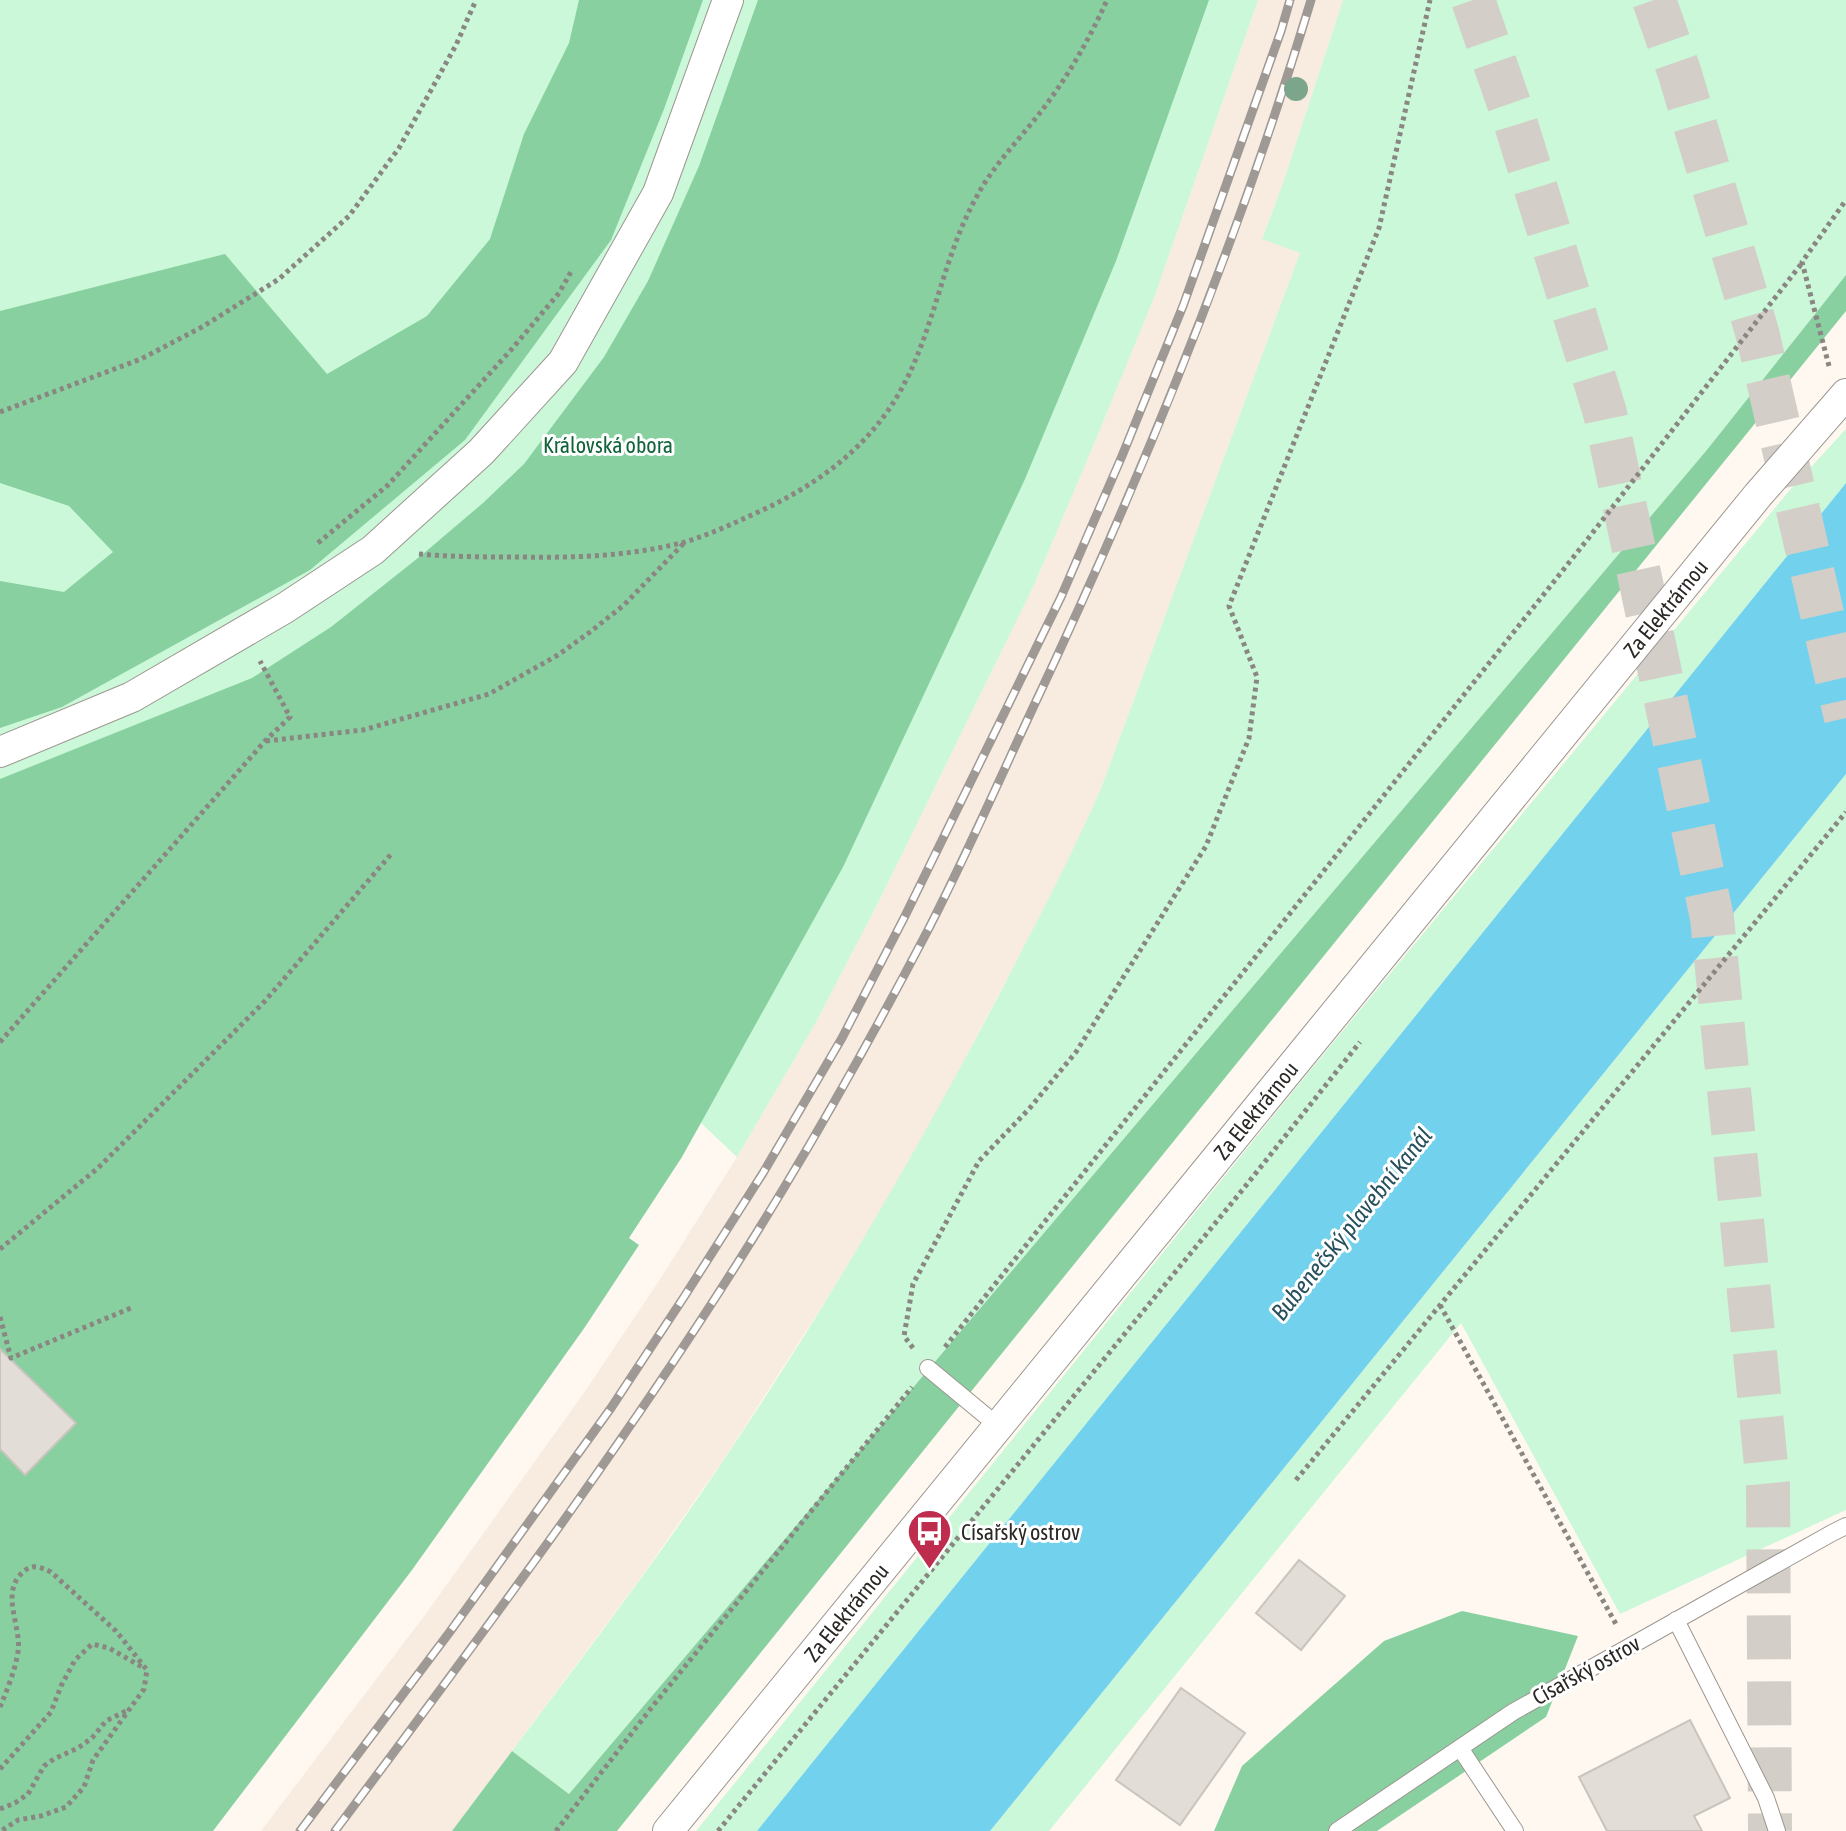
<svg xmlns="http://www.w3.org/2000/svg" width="1846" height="1831" font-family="'Asap Condensed',sans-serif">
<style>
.built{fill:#f8ebdf}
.green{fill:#caf8d8}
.forest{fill:#89d0a1}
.water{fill:#72d1ed}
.building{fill:#e2ddd6;stroke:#c9c4bd;stroke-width:2}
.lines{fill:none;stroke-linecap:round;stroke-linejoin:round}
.highway-tunnel{stroke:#d4cec8;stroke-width:44;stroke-dasharray:44 22;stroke-linecap:butt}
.lane-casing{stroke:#9c9690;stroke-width:18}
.street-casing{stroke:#9c9690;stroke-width:32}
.path{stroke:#8a8682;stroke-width:5;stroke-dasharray:4 4;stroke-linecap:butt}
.lane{stroke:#fff;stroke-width:16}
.street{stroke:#fff;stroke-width:30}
.rail-casing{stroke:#9e9994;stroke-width:9}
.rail{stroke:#fff;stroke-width:6;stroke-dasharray:18;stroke-linecap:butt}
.tree{fill:#7ca68b}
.labels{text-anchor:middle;stroke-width:6;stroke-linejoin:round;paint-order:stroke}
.park-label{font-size:22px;fill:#116338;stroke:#fff}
.street-label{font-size:22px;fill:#2a2725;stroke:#fff}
.poi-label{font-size:22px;fill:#2a2725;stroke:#fff;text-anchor:start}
.water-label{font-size:24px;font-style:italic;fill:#26505c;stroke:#fff}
</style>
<rect width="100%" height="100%" fill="#fef8f1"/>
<path class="built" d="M1258,0H1343L1283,183L1262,238L1300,253L1100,791L1070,859L939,1108L878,1215L828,1297L724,1459L634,1587L452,1831H261L425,1615L586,1390L659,1281L737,1157L815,1024L878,903L1034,585L1094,444L1155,295Z"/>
<g class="green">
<path d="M0,0H1258L1155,295L1094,444L1034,585L878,903L815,1024L737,1157L685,1108L0,799Z"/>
<path d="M1343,0H1846V275L1706,451L569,1794L512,1751C584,1655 658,1559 725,1458C826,1308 917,1151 1001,991C1035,925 1070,859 1100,791L1300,253L1262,239L1283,183Z"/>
<path d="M1846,429V483L757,1831H696L1308,1073L1789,491Z"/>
<path d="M1846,774V1510L1620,1614L1461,1323L1049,1831H990Z"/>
</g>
<g class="forest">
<path d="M579,0H703L664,109L611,240L465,440L310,570L62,707L0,728V581L64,592L113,552L69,506L0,483V311L225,254L327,374L427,316L490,239L524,134L569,43Z"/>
<path d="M758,0H1209L1116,261L1025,479L843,867L682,1157L629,1238L639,1245L585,1327L412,1570L213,1831H0V1449L26,1474L76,1423L0,1349V779L252,678L331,627L423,554L483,503L524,464L604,357L648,281L699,166Z"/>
<path d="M1846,275V311L948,1420L617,1831H452L512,1751L569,1794L1706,451Z"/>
<path d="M1462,1611L1578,1636L1546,1717L1377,1831H1214L1242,1766L1384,1641Z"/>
</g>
<path class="water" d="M1846,483V774L990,1831H757Z"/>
<g class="building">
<path d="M0,1349L76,1423L25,1475L0,1449Z"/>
<path d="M1299,1560L1345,1596L1301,1650L1256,1613Z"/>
<path d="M1181,1688L1245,1733L1180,1825L1116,1780Z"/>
<path d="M1690,1720L1730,1798L1694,1816L1702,1831H1607L1579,1777Z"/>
</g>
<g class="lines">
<g class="highway-tunnel">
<path d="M1473,0L1515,121L1605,413L1712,918L1768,1485L1770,1831"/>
<path d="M1654,0L1679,71L1757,332L1846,718"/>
</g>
<defs>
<g id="lane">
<path d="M928,1368L998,1426"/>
<path d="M1676,1620L1766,1798L1777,1831"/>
<path d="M1460,1748L1515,1831"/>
<path d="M1337,1831L1513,1712L1832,1533L1846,1526"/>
</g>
<g id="street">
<path d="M0,752L132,697L285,608L373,550L481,452L563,362L658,193L728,0"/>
<path id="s1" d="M668,1831L1758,495L1846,394"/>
</g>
</defs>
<use href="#lane" class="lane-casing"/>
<use href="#street" class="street-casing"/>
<g class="path">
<path d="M1829,366L1802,262L1846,200"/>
<path d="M0,412L141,359L202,327L279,279L349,216L399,148L456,45L476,0"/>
<path d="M318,543L388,485L511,350L559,293L572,270"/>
<path d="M419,554C453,557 488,557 522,557C577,558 631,556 685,542C714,533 741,520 769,507C824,480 872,443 902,388C935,328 943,256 977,196C993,166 1018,141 1039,114C1066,80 1089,40 1107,0"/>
<path d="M266,741L363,730L489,694L558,655L590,632L624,605L685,542"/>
<path d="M0,1042L265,741L290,717L260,661"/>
<path d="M0,1249L98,1168L265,1001L392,853"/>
<path d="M1440,1305L1617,1626"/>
<path d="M0,1317L11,1358L131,1308"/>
<path d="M945,1347L1587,540L1802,263"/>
<path d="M913,1348L904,1336L913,1284L979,1161L1029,1109L1076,1052L1206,846L1249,738L1257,677L1229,606L1379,228L1430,0"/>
<path d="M1296,1480L1846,812"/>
<path d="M0,1707C7,1690 15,1671 18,1652C22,1627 0,1594 22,1573C32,1563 40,1567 51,1572L116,1631L147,1670L144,1689L93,1760L84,1787L66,1807L41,1816L18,1820L1,1831"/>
<path d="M0,1769L51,1712L61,1686L75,1660L92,1644L109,1648L142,1667"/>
<path d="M0,1809L15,1803L28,1794L44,1766L54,1759L78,1748L92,1738L106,1721L128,1710"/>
<path d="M556,1831L652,1707L912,1387"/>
<path d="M718,1831L1244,1188L1360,1042"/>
</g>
<use href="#lane" class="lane"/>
<use href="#street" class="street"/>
<defs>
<g id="rail">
<path d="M300,1831L449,1633L611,1408L684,1297L763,1173L842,1038L905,916L1061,597L1122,456L1183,306L1281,31L1290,0"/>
<path d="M335,1831C492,1621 650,1411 785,1186C835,1103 883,1016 928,930C965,858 997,785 1031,712C1140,481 1238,244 1311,0"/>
</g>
</defs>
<use href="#rail" class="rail-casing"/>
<use href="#rail" class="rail"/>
</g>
<circle class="tree" cx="1296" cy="89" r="12"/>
<defs>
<symbol id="bus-pin" viewBox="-11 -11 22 30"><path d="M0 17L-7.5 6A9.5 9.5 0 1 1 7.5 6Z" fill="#be2d4d" stroke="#fff"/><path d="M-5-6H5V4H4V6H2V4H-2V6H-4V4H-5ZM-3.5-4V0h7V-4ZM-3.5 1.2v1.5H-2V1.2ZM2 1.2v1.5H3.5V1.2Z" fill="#fff"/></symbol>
</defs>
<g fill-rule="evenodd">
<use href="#bus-pin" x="904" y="1506" width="51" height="69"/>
</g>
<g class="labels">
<g class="park-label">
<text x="608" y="453">Královská obora</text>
</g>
<g class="street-label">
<text dy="8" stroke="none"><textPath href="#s1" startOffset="1578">Za Elektrárnou</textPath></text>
<text dy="8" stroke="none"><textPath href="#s1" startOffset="930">Za Elektrárnou</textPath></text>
<text dy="8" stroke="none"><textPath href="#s1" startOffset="282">Za Elektrárnou</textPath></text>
<text transform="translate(1586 1670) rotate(-29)" y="8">Císařský ostrov</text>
</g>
<g class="poi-label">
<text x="961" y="1540">Císařský ostrov</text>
</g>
<g class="water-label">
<text transform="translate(1352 1224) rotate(-51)" y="8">Bubenečský plavební kanál</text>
</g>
</g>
</svg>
